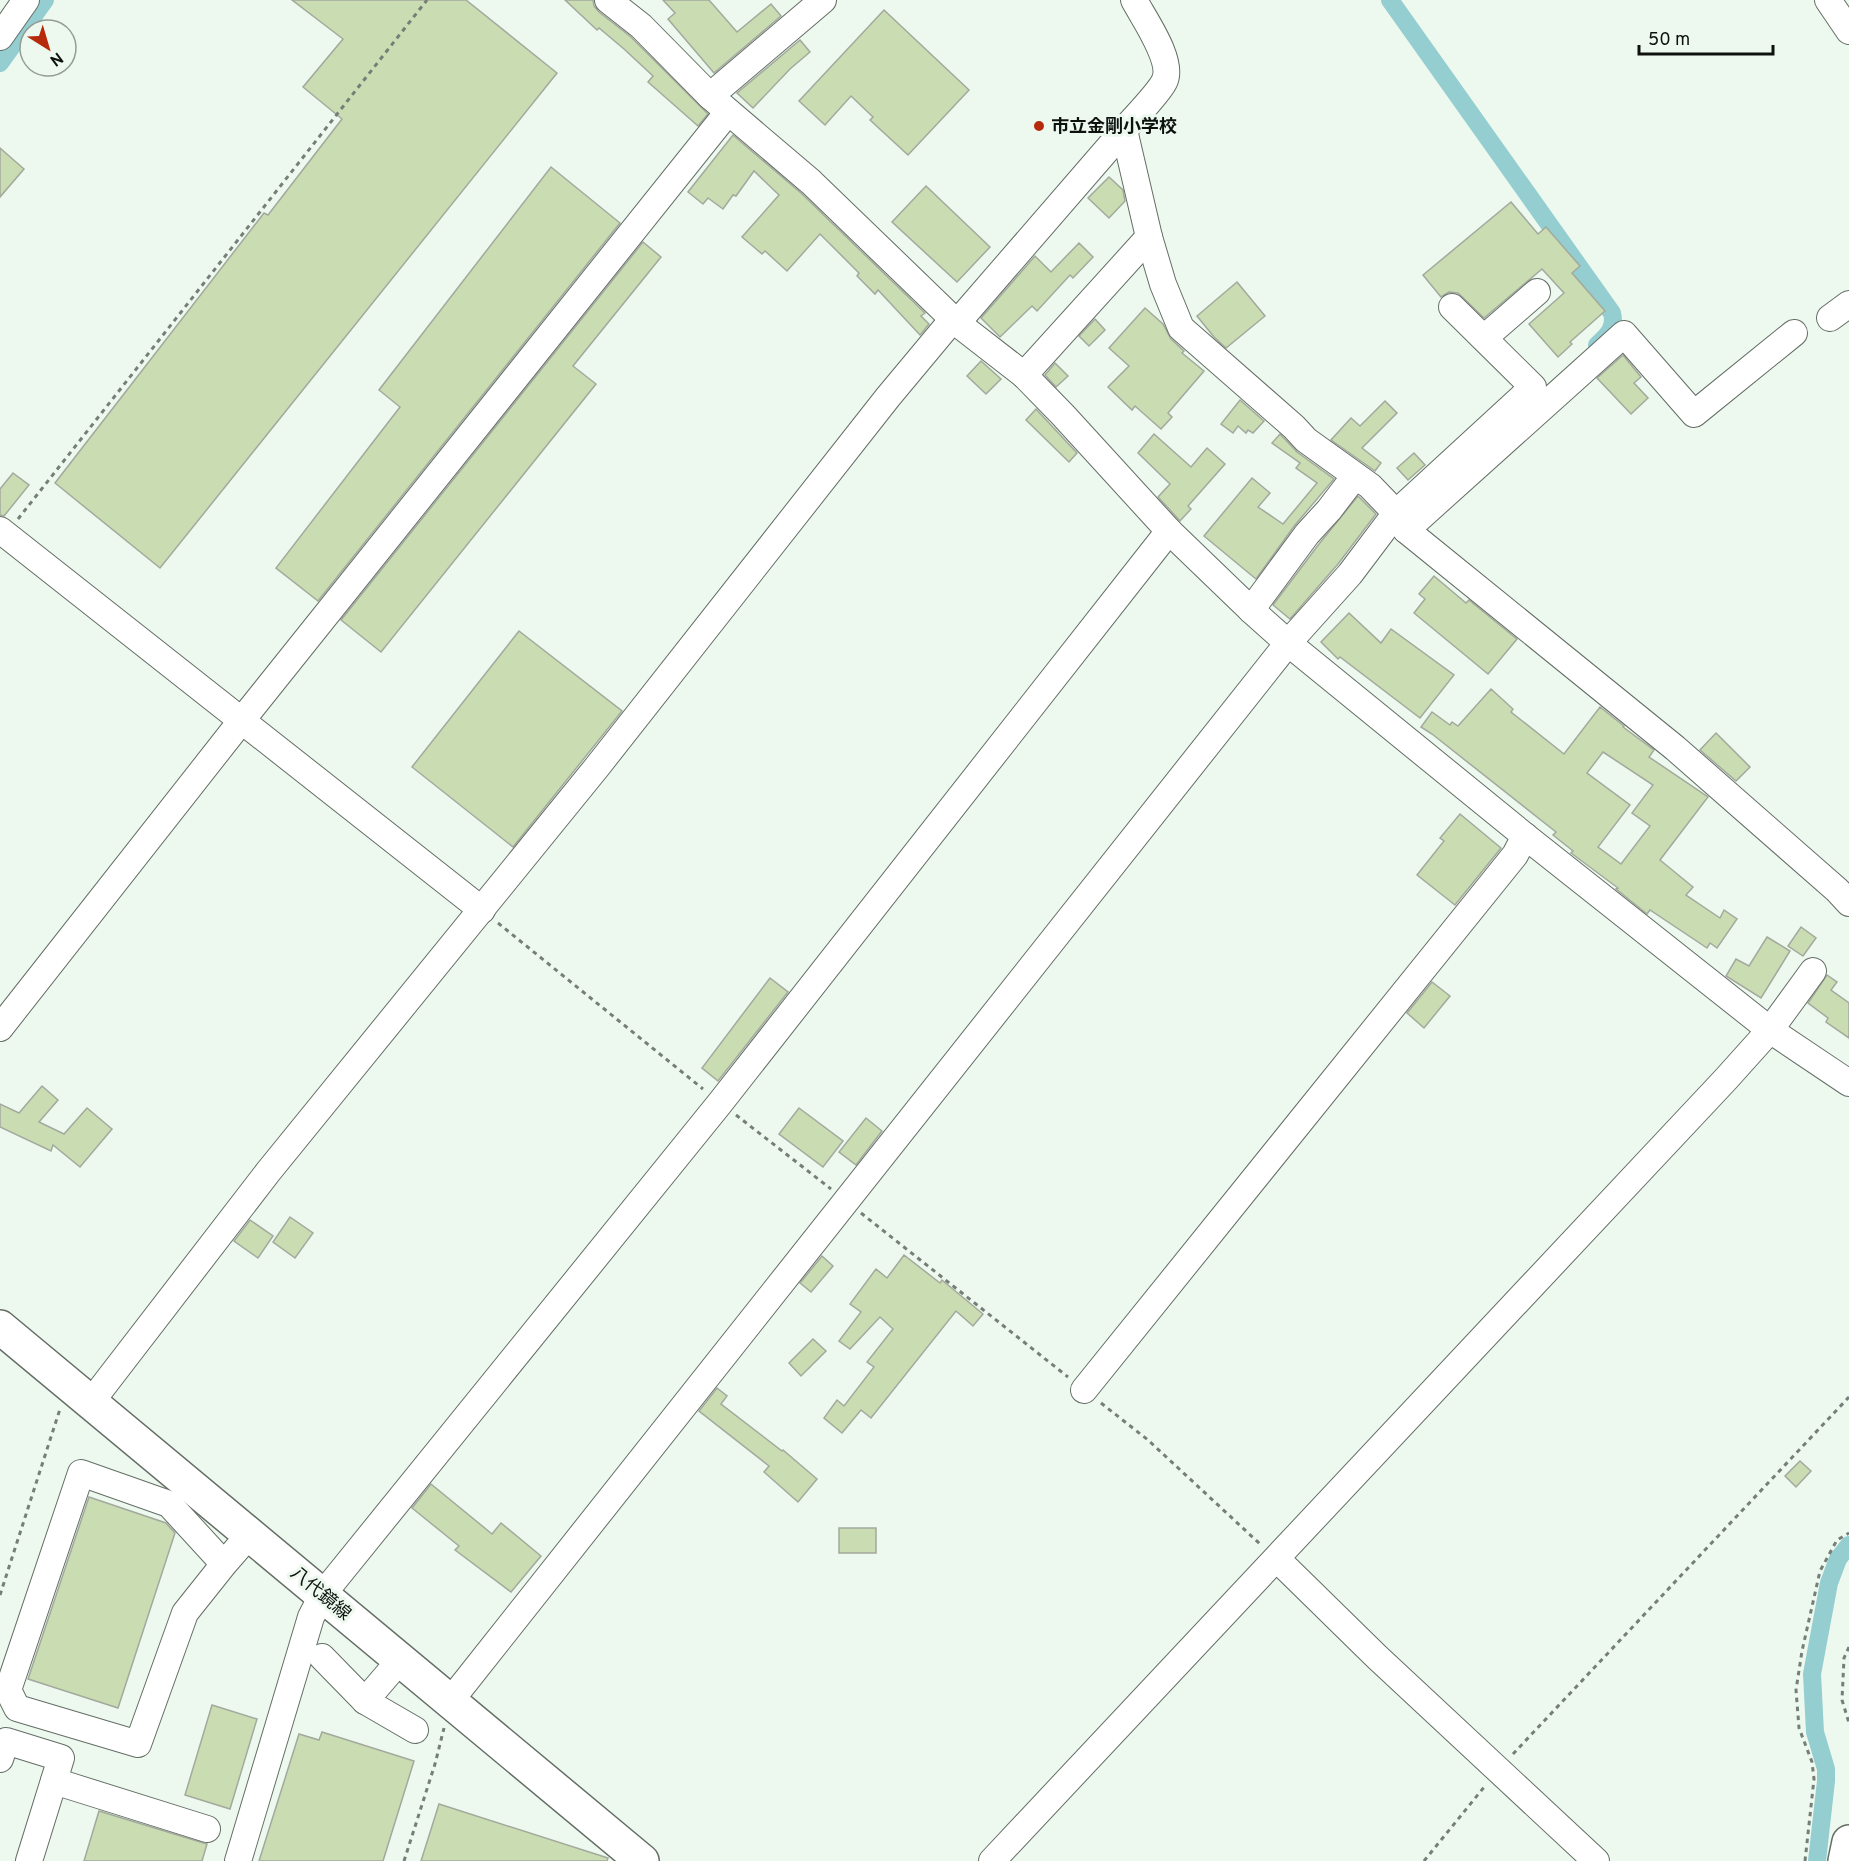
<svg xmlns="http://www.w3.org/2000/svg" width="1849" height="1861" font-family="Overpass,'Noto Sans JP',sans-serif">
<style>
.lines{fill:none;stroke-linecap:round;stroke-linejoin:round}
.canal{stroke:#95ced0;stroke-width:18}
.building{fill:#c9dcb2;stroke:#a3a99d;stroke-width:1.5;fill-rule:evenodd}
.minor-casing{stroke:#646e66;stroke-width:28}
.major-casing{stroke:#646e66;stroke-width:36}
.path{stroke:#767e78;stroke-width:3;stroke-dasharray:4.5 4.5;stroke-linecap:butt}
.minor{stroke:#fff;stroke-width:26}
.major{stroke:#fff;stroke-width:33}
.poi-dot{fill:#b62a0c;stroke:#edf9ef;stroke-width:2}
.labels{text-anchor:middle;stroke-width:6;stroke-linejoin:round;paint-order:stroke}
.poi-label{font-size:18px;font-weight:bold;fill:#0e120f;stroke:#edf9ef;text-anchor:start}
.street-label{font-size:18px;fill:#0e120f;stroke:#edf9ef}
</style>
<rect width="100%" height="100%" fill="#edf9ef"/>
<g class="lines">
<g class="canal">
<path d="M1390,0L1612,313C1616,328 1607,336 1597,345"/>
<path d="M0,63L45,0"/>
<path d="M1817,1861L1826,1781V1769L1815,1732L1812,1674L1829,1583L1838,1559L1849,1545"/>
</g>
</g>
<g class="building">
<path d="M292,0H466L557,73L160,568L55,483L264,213L268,215L342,119L303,87L343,39Z"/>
<path d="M565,0H593L594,6L599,12L631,37L708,114L698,126L648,82L653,76L624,49L599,28L597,30Z"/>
<path d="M663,0H709L737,32L771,4L781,16L714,73L668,19L675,13Z"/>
<path d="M884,10L969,90L908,155L870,120L873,117L851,96L825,125L799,101Z"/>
<path d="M800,40L810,52L790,69L753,108L737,93Z"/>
<path d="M733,135L801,193L925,313L921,316L929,324L921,334L920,335L878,290L875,294L857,276L859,273L820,234L787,271L765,251L762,254L742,237L779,195L754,171L736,196L733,195L723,209L708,198L703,204L688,192Z"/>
<path d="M0,148L24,169L0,197Z"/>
<path d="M551,167L620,223L318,601L276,568L400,407L379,390Z"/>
<path d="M1109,177L1123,190L1125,201L1109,218L1088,198Z"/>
<path d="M926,186L990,247L957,282L892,222Z"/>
<path d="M1511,202L1538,234L1546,227L1580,266L1572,273L1605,311L1570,342L1572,344L1558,357L1529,324L1564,293L1542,269L1484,318L1458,293L1449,292L1441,297L1423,275Z"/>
<path d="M643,242L661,257L573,366L596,384L381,652L341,620Z"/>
<path d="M1079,243L1093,257L1073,278L1070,275L1037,311L1032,306L1000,337L981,318L1035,256L1051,272Z"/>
<path d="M1237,282L1265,316L1226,348L1214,337L1197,316Z"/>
<path d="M1145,308L1163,324L1171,339L1184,351L1182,353L1204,371L1168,413L1172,417L1161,429L1135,406L1132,410L1108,387L1129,366L1109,348Z"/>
<path d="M1095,319L1105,330L1089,346L1079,336Z"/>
<path d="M1623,355L1641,377L1634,383L1648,398L1631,414L1597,378Z"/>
<path d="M981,361L1001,379L986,394L967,376Z"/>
<path d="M1055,363L1068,376L1056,387L1045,375Z"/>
<path d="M1240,400L1264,421L1253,433L1248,430L1246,433L1238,426L1233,433L1221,424Z"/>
<path d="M1385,401L1397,413L1362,448L1381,463L1375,471L1331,440L1351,418L1360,426Z"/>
<path d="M1036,409L1077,453L1069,462L1026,420Z"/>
<path d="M1154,434L1191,467L1207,448L1225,464L1188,506L1191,509L1180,521L1158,497L1170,484L1138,453Z"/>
<path d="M1280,434L1297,452L1334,479L1295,525L1256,579L1204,536L1252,478L1270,493L1258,507L1283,524L1317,483L1296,468L1300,463L1272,443Z"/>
<path d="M1414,453L1425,465L1408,480L1397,468Z"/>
<path d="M13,473L29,485L4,516L0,515V489Z"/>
<path d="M1358,496L1376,514L1338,564L1290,619L1273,605L1319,544Z"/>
<path d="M1434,576L1466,603L1469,600L1517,639L1488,674L1414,613L1425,599L1419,594Z"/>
<path d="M1349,613L1381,643L1391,629L1454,675L1420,718L1340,657L1338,659L1321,642Z"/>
<path d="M519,631L622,711L513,847L412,767Z"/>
<path d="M1491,689L1513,709L1511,712L1564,754L1600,707L1624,726L1623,727L1654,750L1649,757L1708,797L1660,860L1693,887L1686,895L1720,918L1724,910L1737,919L1717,948L1710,943L1707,948L1650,910L1647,914L1616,889L1618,888L1571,853L1573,851L1553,835L1556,832L1432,734L1421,727L1432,712L1450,725L1452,722L1458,726ZM1603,752L1653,785L1632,813L1650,826L1621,864L1598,847L1630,805L1587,773Z"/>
<path d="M1716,733L1750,767L1736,781L1700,750Z"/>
<path d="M1460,814L1501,848L1455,905L1417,875L1444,841L1440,838Z"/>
<path d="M1801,927L1816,938L1803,956L1788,946Z"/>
<path d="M1767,937L1790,951L1761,998L1726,976L1736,959L1749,966Z"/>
<path d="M1827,975L1837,982L1831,990L1849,1003V1038L1826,1022L1828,1018L1808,1003Z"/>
<path d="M770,978L788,992L718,1081L702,1068Z"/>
<path d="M1432,982L1450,996L1424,1028L1407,1013Z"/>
<path d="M42,1086L58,1100L39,1122L64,1134L87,1108L112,1129L80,1167L53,1145L51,1151L0,1127V1104L19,1113Z"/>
<path d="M799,1108L843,1141L823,1167L779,1134Z"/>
<path d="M866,1118L882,1131L856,1165L839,1152Z"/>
<path d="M290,1217L313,1233L295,1258L273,1242Z"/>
<path d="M250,1220L273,1236L258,1258L234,1241Z"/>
<path d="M904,1255L940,1283L942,1280L983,1314L973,1326L956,1311L871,1418L861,1410L842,1433L824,1418L837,1400L844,1406L874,1367L867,1362L893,1329L880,1317L850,1349L839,1341L861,1312L850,1304L876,1269L887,1278Z"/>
<path d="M822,1256L833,1266L811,1292L800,1283Z"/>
<path d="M813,1339L826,1351L801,1376L789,1363Z"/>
<path d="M717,1388L727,1396L721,1404L782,1451L783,1450L817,1479L798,1502L764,1472L769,1466L699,1411Z"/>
<path d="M1800,1461L1811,1471L1796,1487L1785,1476Z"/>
<path d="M431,1484L492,1534L501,1523L541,1556L511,1592L455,1550L459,1546L412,1508Z"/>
<path d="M89,1497L166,1523L175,1533L118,1708L28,1679Z"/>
<rect x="839" y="1528" width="37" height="25"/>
<path d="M212,1705L257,1719L230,1809L185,1795Z"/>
<path d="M322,1732L414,1761L383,1861H259L299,1734L319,1740Z"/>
<path d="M439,1804L608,1858L607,1861H421Z"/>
<path d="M99,1811L207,1844L202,1861H84Z"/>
</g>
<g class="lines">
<defs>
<g id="minor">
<path d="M608,0L641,26L710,96L811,182L957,323L1024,375L1063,415L1169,531L1251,610L1288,643L1525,836L1770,1030L1849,1083"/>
<path d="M1828,0L1849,31"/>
<path d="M0,37L26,0"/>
<path d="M710,96L823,0"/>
<path d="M1452,307L1533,387L1396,513L1406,530L1675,748L1837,890L1849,903"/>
<path d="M1830,318L1849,304"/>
<path d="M957,323L1124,130"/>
<path d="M1484,338L1537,292"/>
<path d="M1024,375L1149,237"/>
<path d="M0,530L482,910"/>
<path d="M1406,530L1624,334L1694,414L1794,333"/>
<path d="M1251,610L1307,534L1329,510L1355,476"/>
<path d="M0,1028L242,720L728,112"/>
<path d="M1084,1390L1515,855L1525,836"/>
<path d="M91,1402L268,1172L597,767L888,397L953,319"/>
<path d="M1277,1559L1377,1657L1596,1861"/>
<path d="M224,1564L185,1613L138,1744L17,1708L8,1690L81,1473L169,1504L224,1564L250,1534"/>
<path d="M322,1657L365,1701L415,1730"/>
<path d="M451,1700L1288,643L1350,574L1396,513L1370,486L1306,440L1294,427L1181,328L1163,284L1149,237L1124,130C1134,118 1158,94 1164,82C1175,62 1144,19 1134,0"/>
<path d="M365,1701L401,1659"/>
<path d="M0,1759L6,1741L61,1758L29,1861"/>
<path d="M54,1781L207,1829"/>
<path d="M238,1861L311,1617L323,1594L720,1103L1169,531"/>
<path d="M992,1861L1726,1079L1770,1030L1813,971"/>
</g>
<g id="major">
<path d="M0,1327L642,1861"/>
<path d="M1845,1861L1849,1842"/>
</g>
</defs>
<use href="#minor" class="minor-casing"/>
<use href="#major" class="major-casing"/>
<g class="path">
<path d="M18,519L427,0"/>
<path d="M498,923L703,1089"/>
<path d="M736,1115L831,1189"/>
<path d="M861,1213L1068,1377"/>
<path d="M1101,1403L1148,1440L1260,1544"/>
<path d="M0,1595L60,1409"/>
<path d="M1849,1647L1844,1658L1842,1700L1849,1723"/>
<path d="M1513,1754L1849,1397"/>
<path d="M404,1861L435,1764L444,1728"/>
<path d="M1424,1861L1485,1786"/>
<path d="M1805,1861L1814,1779L1812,1762L1799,1728L1796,1690L1802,1651L1820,1571L1837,1540L1849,1533"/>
</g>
<use href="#minor" class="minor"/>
<use href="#major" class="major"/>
</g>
<circle class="poi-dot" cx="1039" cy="126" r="6"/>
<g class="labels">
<g class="poi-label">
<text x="1051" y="132">市立金剛小学校</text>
</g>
<g class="street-label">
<text transform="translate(321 1593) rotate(40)" y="6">八代鏡線</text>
</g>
</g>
<g transform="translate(48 48) rotate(143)"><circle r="28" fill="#edf9ef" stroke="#949d95" stroke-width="1.5"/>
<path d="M0-4.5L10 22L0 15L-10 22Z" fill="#b62a0c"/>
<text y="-9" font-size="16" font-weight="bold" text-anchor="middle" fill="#0e120f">N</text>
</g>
<path d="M1639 45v9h134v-9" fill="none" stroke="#0e120f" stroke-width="3"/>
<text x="1648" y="45" font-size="18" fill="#0e120f" stroke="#edf9ef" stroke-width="4.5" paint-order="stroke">50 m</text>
</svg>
